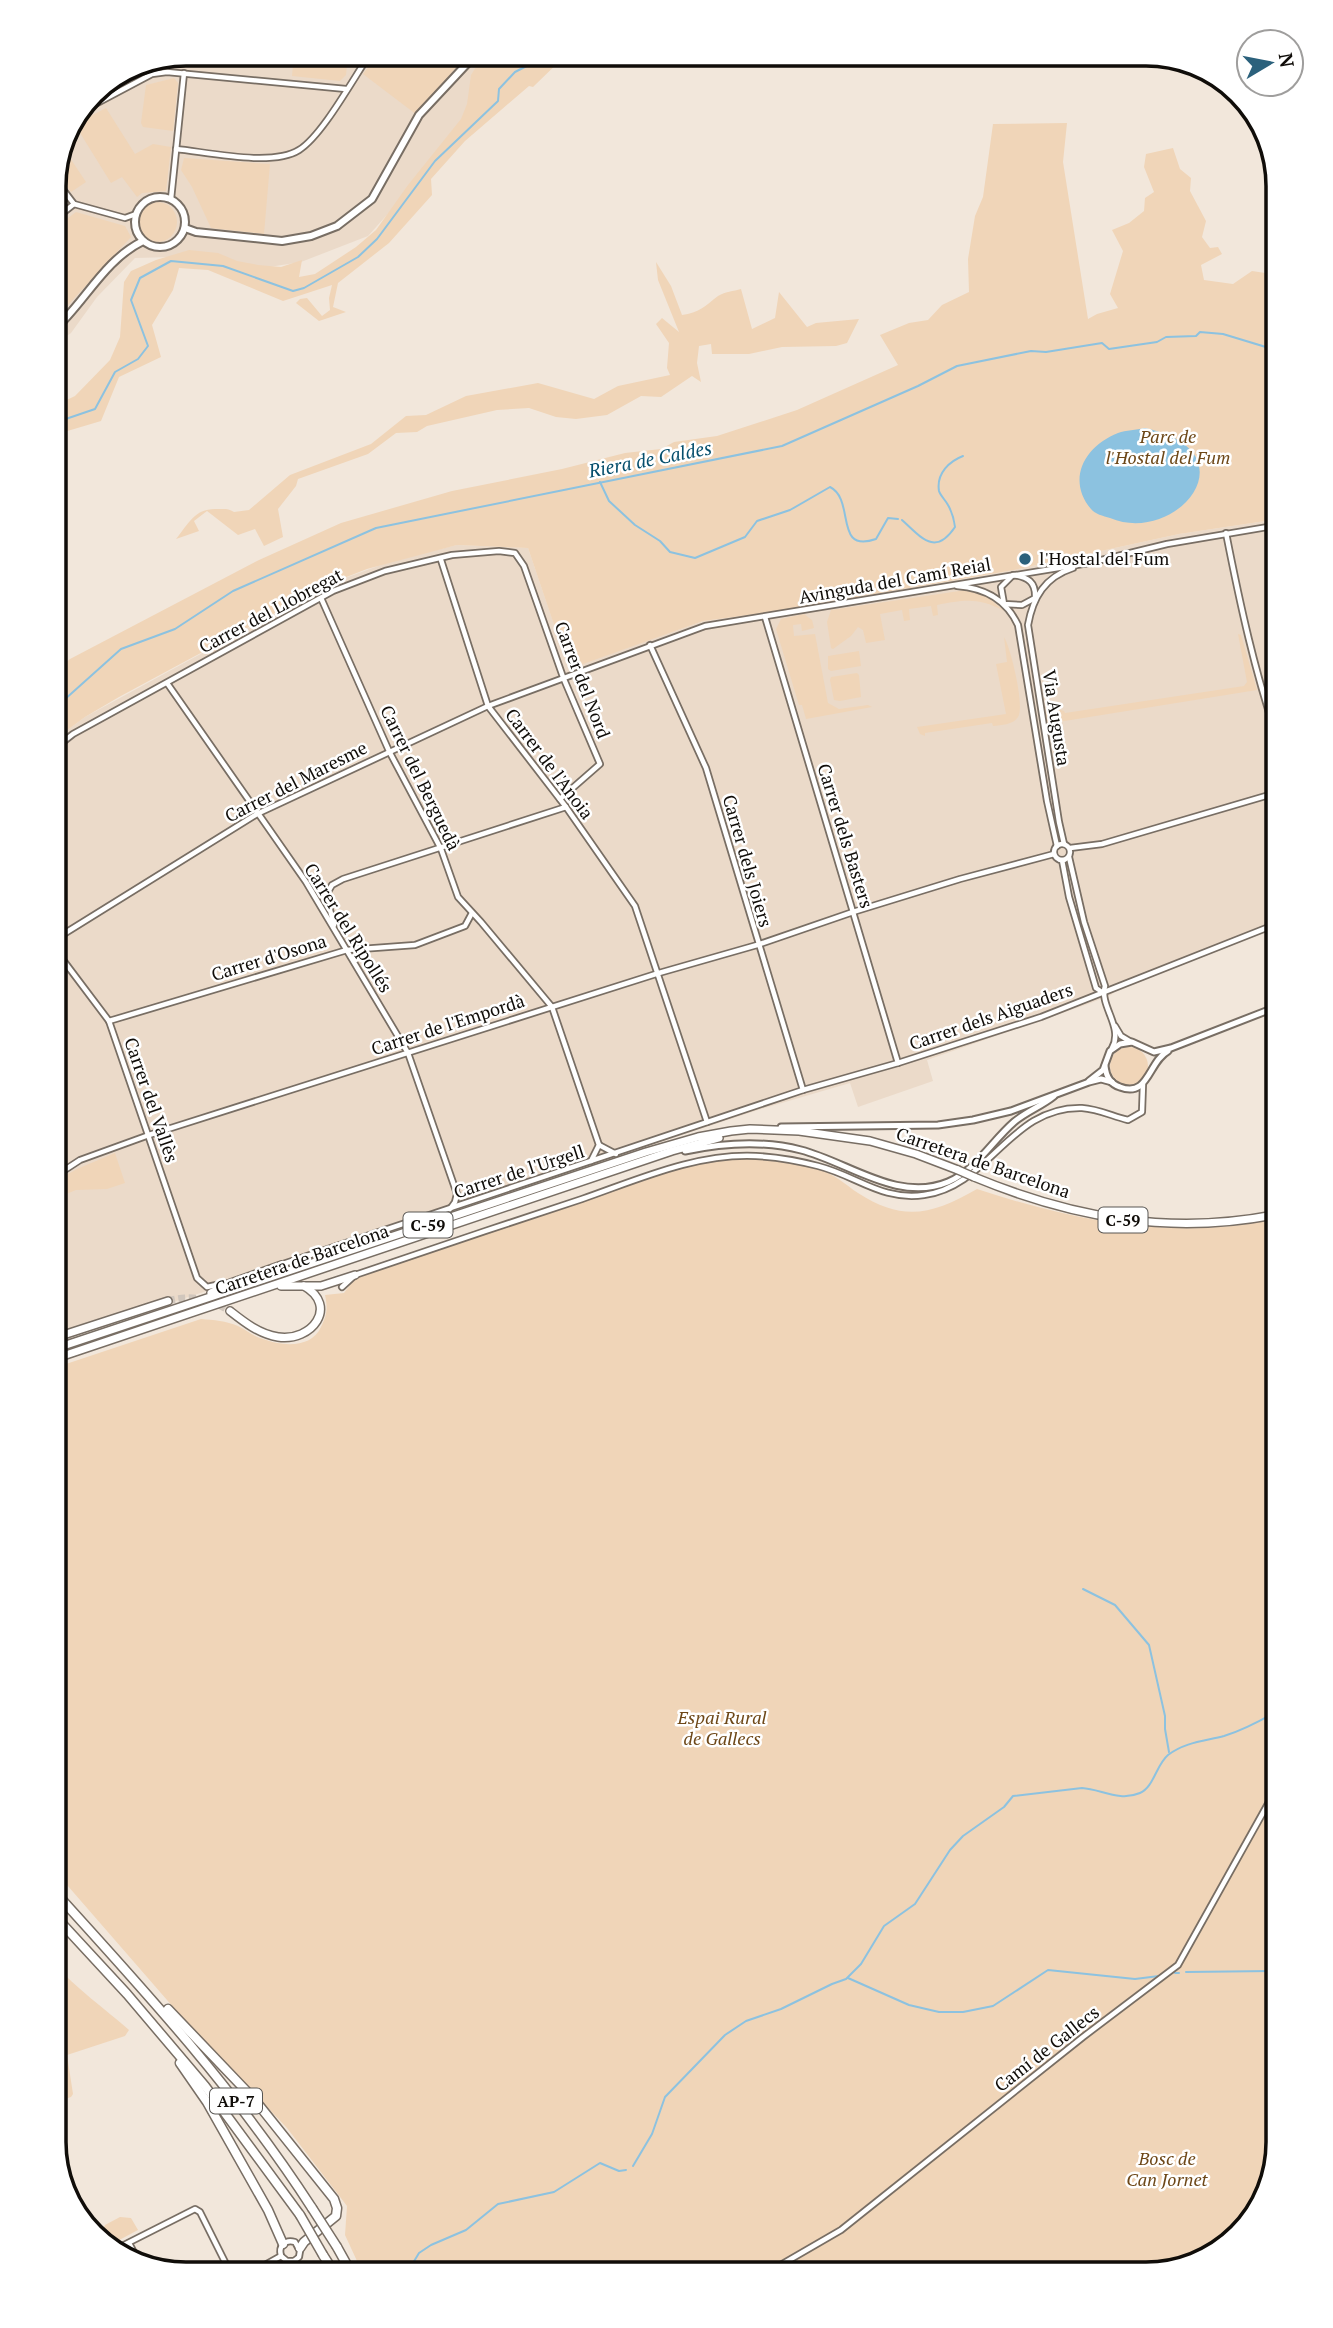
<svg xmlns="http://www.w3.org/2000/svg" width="1333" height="2328" font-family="'PT Serif',serif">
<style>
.built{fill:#ebdac9}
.green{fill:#f0d5b8}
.water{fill:#8cc2e0}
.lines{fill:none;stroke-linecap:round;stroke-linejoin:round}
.stream{stroke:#8cc2e0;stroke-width:2}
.trunk-tunnel{stroke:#d0c6bc;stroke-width:7;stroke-dasharray:7 3.5;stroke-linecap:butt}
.minor-casing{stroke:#786e64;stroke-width:8}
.tertiary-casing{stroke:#786e64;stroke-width:9}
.secondary-casing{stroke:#786e64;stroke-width:10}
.trunk-casing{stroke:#786e64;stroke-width:10}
.motorway-casing{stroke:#786e64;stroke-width:11}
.minor{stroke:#fff;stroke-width:4.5}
.tertiary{stroke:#fff;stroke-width:5}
.secondary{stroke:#fff;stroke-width:6}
.trunk{stroke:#fff;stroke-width:7}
.motorway{stroke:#fff;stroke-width:8}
.trunk-bridge-casing{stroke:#786e64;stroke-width:10;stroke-linecap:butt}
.motorway-bridge-casing{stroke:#786e64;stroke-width:11;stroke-linecap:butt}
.trunk-bridge{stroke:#fff;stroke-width:7}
.motorway-bridge{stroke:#fff;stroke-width:8}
.poi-dot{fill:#2b617c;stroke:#fff;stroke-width:2.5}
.labels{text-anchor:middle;stroke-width:5;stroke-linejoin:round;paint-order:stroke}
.shield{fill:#fff;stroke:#585653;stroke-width:2}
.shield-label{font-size:16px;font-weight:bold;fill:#100d09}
.park-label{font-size:18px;font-style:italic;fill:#6d4717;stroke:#fff}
.poi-label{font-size:18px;fill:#100d09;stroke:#fff;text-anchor:start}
.street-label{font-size:18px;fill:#100d09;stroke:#fff}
.water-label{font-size:19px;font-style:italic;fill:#054e6c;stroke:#fff}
.rim{fill:none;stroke:#100d09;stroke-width:3.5}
</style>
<rect width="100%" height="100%" fill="#f2e7db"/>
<g class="built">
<path d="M187,54H531L368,236L301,262L269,267L172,257L135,258L97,297L71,333L55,344V178L93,93L136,64Z"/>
<path d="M1279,519V926L1118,989L1111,995L1088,1004L927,1060L933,1081L858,1107L850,1083L761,1109L54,1341V740L85,717L331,583L395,560L457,545L528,548L569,668L703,621L764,613L1014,570L1179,534Z"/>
</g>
<g class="green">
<path d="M294,54H348L346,75L340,81L292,76Z"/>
<path d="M378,54H467L417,115L363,74Z"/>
<path d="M493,54H567L533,87L529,86L465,141L431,179L432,195L389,243L338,283L333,307L346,312L319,321L296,303L300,299L307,298L322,316L330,310L329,298L332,285L283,301L208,270L179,268L173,290L152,325L161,357L119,377L101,421L54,435V406L75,396L110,360L120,337L124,282L131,271L156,260L189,250L218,253L237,261L258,265L281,267L302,260L299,277L315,274L356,247L376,230L408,185L461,119L467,104L471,75L476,67Z"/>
<path d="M174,78L178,83L173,131L143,127L141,123L146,85Z"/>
<path d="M106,108L135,154L153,144L171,147L166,191L142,193L137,197L122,177L111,183L77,128L81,121Z"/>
<path d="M1067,123L1063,162L1088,319L1097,314L1118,308L1110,294L1123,251L1112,230L1129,223L1144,211L1145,198L1154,192L1144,167L1146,154L1173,148L1180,169L1191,178L1190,191L1206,221L1202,237L1210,248L1218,247L1222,254L1201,265L1204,280L1233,284L1252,271L1279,275V519L1179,534L1014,570L764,613L703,621L569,669L528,548L457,545L367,569L331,583L119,697L85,717L54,740V672L70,659L259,560L341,523L452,491L562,469L625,453L661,449L674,442L717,436L797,410L898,365L880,335L909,323L928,320L942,305L969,292L968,259L975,216L983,197L993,124Z"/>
<path d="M66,152L86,182L71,192L57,173Z"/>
<path d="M184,158L270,164L264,234L211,228L192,187L181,170Z"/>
<circle cx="157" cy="222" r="20"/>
<path d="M76,212L125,226L131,237L54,320L55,228Z"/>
<path d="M656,262L671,286L682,315C699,313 705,306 718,296C724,292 734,291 741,289L752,329L775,318L779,292L807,327L816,323L859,319L847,343L836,346L782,347L749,354H712L711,344L699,346L697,363L701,382L692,376L661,397L641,396L607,415L576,419L556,417L529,408L497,410L427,426L417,432L396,433L368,454L298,479L296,486L278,509L283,537L264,546L255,529L238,535L207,511L194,521L199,531L176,539C189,523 195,508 217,509C224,509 228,508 234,512L249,510L290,475L371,444L406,416L426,415L466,396L538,383L594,399L618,386L670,375L667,368L669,343L656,324L662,318L679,332L658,280Z"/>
<path d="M966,590L988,597L1004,611C978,597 964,600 937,605L938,615L933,616L931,606L909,609L910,620L904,621L902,610L880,614L885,640L866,643L863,630L858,627L851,636L833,649L831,648L827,622L831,610Z"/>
<path d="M804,614L812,620L814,628L802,631L801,624L793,625L794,636L815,634L828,703L839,709L868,705L872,707L806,719L802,705H799L776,629L781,619Z"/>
<path d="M1238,634L1241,635L1257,690L1046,724L1044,710L1055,708L1064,711L1065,713L1244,686L1247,682Z"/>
<path d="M1004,637C1011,648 1025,707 1018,717C1013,725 1001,725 993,726L992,723L925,733V736L920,734L917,727L1006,714L996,664L1007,662Z"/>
<path d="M859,651L861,666L831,671L828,669V656Z"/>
<path d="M857,673L859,675L861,697L840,701L834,700L830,680L831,677Z"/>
<circle cx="1129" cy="1066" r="19"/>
<path d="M115,1153L125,1183L107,1189L76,1190L54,1199V1182L77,1169Z"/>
<path d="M731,1159C760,1159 793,1159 821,1170C834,1174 846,1185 858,1193C903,1222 932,1215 977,1189C1074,1221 1177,1242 1279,1218V2142L1257,2215L1205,2260L1146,2274H363L345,2235L347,2206L287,2128L187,2023L54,1870V1368L201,1319C214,1320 226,1321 238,1326C247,1330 254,1337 263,1339C282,1346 311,1349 321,1327C327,1314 328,1309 325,1295L344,1293L356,1277L626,1185L697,1163Z"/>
<path d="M54,1964C77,1989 104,2008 129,2030L125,2036L67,2055L73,2094L71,2097L54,2103Z"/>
<path d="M120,2217L131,2218L138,2230L108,2246L101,2234L105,2225Z"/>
</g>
<path class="water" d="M1145,428C1255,452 1176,546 1110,518C1103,516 1095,514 1091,509C1066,479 1085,446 1118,433C1126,430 1136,430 1145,428Z"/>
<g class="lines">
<g class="stream">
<path d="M54,423L95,409L115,372L138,359L148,346L131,300L140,278L171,261L223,266L293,291L304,288L358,257L377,239L435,161L498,101L499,89L515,72L550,54"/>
<path d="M600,482L609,501L635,525L660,541L670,552L695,558L745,537L757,521L790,510L830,487C856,500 833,554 876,539L888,518L898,519"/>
<path d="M902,520C921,537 935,557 955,527C954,519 952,512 948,505C946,501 940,495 939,491C936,473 950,461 963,456"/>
<path d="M54,709L121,649L175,629L233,591L376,528L782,446L918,386L957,366L1031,351L1046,352L1102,343L1109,349L1157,342L1166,337L1196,336L1200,332L1223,334L1279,351"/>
<path d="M1083,1589L1115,1605L1149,1645L1165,1716V1729L1169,1752"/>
<path d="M1186,1972L1279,1971"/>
<path d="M1175,1973H1179"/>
<path d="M848,1978L909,2005L939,2012H963L993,2006L1048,1970L1135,1979L1159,1976"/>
<path d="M633,2166L652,2134L665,2097L725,2035L746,2021L781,2009L832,1984L846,1979L861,1964L884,1926L915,1904L950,1850L963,1836L1004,1807L1013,1796L1082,1788C1101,1789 1119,1802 1140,1793C1154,1787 1156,1765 1168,1755C1185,1742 1205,1741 1224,1736C1243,1730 1262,1720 1279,1710"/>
<path d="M412,2274L410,2268L419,2253L431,2245L466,2230L498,2204L554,2192L600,2163L619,2171L626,2170"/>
</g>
<path class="trunk-tunnel" d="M168,1301C192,1294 209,1299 230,1311"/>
<defs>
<g id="minor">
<path d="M86,109L152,74L167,72L346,89"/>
<path d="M176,149C207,152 272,167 299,150C322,136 353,79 370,54"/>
<path d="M55,179L74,204L125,218L136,214"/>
<path d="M171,199L184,73"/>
<path d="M55,219L74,204"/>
<path d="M1226,533C1240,604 1255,674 1279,743"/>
<path d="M441,560L488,706L566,807L635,906L707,1122"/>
<path d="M1013,575C1028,577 1036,582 1035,598L1022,605L1004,604L1001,587Z"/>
<path d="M957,586C985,588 1006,599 1018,625L1047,801L1057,846"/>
<path d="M321,598L389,751L441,849L458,897L481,922L552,1007L599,1145L591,1161"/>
<path d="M765,617L898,1063"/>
<path d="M650,645L706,768L803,1090"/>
<path d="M167,683L306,882L408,1053L457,1194L455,1202L450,1209"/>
<path d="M54,749L73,734L333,591L385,571L452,555L499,551L515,553L524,566L563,677L600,764L560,799"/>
<circle cx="1062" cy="852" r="8"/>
<path d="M1064,844L1059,822L1028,625C1033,597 1045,577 1073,568"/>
<path d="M1070,848L1102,844L1279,792"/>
<path d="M1069,857L1084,922L1105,986C1099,1006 1124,1027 1112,1048"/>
<path d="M1062,860L1069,897L1096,988L1102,992"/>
<path d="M334,925L326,895L332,885L343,879L566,807"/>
<path d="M54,940L257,814L488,706L705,626L1089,563L1167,544L1279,525"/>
<path d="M54,948L109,1021L197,1278L207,1287L225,1283"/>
<path d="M109,1021L347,950L415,945L465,926L472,913"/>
<path d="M1115,1026L1121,1036L1131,1042"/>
<path d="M599,1145L616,1154"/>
<path d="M54,1177L80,1160L149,1135L659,973L757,945L853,912L960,879L1054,854"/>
<path d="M280,1265L803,1090L898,1063L1041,1017L1279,923"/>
<path d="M342,1287L355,1275C431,1249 506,1224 582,1199C637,1180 696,1153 756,1156C775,1157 799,1161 818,1166C857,1176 882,1201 924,1195C990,1186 1010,1106 1082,1108C1098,1109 1112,1116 1128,1120L1142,1112L1143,1084"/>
<path d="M129,2243L138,2260"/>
<path d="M122,2246L127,2256"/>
<path d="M112,2251L195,2209L200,2212L231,2274"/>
<path d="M281,2256C278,2246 285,2239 295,2242L300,2251L299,2257L294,2261"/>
<path d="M281,2256L287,2261H294"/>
<path d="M294,2261L300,2274"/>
<path d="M249,2274L281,2256"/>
<path d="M765,2274L841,2230L1083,2037L1178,1965L1279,1784"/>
</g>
<g id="tertiary">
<path d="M1105,1066C1106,1076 1110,1084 1120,1087C1149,1098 1148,1062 1168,1051"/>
<path d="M1089,1081L1103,1070L1110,1051L1120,1044L1132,1042L1154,1052L1171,1048L1279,1006"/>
<path d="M781,1127L938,1125L973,1120L1011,1111L1089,1082L1101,1079L1112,1082"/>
<path d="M685,1151C723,1143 763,1140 801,1150C848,1162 898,1203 948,1182C976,1170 992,1141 1014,1122C1027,1111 1042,1106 1054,1096"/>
</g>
<g id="secondary">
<circle cx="160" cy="222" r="25"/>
<path d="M185,228L196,232L282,241L311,236L337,226L372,199L419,115L476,54"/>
<path d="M54,330C85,302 104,260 143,241"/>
</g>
<g id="trunk">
<path d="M974,1177C1073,1218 1172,1236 1279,1214"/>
<path d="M281,1286H321L355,1275"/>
<path d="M211,1293L231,1283L282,1265"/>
<path d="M230,1311C244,1322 259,1334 278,1337C312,1342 339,1306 304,1286"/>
<path d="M54,1338L168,1301"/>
<path d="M54,1349L646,1152L698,1137L731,1131L750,1129L799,1131L870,1141L916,1154L958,1170"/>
<path d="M54,1359L672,1151L719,1138"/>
</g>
<g id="motorway">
<path d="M54,1891C146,1992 238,2093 312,2208"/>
<path d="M54,1915L127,1994L205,2086L300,2215"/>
<path d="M168,2009L254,2099L334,2199L337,2208L336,2216L304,2242L300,2248"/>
<path d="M180,2063L207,2102L268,2210L283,2244"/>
<path d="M337,2247L352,2274"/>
<path d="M323,2255L335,2274"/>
</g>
</defs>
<use href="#minor" class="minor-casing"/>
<use href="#tertiary" class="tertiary-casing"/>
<use href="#secondary" class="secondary-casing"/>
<use href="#trunk" class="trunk-casing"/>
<use href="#motorway" class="motorway-casing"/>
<use href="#minor" class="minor"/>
<use href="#tertiary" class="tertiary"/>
<use href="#secondary" class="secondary"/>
<use href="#trunk" class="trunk"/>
<use href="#motorway" class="motorway"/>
<defs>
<path id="trunk-bridge" d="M958,1170L974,1177"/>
<g id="motorway-bridge">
<path d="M312,2208L337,2247"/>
<path d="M300,2215L323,2255"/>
</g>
</defs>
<use href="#trunk-bridge" class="trunk-bridge-casing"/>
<use href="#motorway-bridge" class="motorway-bridge-casing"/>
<use href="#trunk-bridge" class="trunk-bridge"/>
<use href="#motorway-bridge" class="motorway-bridge"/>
</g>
<circle class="poi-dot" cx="1025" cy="559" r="7"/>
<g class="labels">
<g class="shield">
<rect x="1098.5" y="1207.5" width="49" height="25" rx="5"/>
<rect x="403.5" y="1212.5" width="49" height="25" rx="5"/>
<rect x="210" y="2088.5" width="52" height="25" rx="5"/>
</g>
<g class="shield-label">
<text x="1123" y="1226">C-59</text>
<text x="428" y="1231">C-59</text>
<text x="236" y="2107">AP-7</text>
</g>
<g class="park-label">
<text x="1168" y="443">Parc de<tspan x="1168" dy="21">l'Hostal del Fum</tspan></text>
<text x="722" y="1724">Espai Rural<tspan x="722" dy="21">de Gallecs</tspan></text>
<text x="1167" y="2165">Bosc de<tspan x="1167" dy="21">Can Jornet</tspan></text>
</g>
<g class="poi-label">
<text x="1039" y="565">l'Hostal del Fum</text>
</g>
<g class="street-label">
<text transform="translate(895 581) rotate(-10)" y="6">Avinguda del Camí Reial</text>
<text transform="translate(271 611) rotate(-28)" y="6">Carrer del Llobregat</text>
<text transform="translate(582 680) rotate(69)" y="6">Carrer del Nord</text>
<text transform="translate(1056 718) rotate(81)" y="6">Via Augusta</text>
<text transform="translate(549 764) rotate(53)" y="6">Carrer de l'Anoia</text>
<text transform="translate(420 778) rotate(64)" y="6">Carrer del Berguedà</text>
<text transform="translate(296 782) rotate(-27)" y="6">Carrer del Maresme</text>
<text transform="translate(845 836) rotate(73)" y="6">Carrer dels Basters</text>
<text transform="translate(747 861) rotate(74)" y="6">Carrer dels Joiers</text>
<text transform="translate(348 928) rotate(58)" y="6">Carrer del Ripollés</text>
<text transform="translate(269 958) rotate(-17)" y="6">Carrer d'Osona</text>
<text transform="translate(991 1017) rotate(-19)" y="6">Carrer dels Aiguaders</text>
<text transform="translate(448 1025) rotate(-18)" y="6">Carrer de l'Empordà</text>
<text transform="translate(151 1100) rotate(71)" y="6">Carrer del Vallès</text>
<text transform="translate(983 1163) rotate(19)" y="6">Carretera de Barcelona</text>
<text transform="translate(519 1172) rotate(-18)" y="6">Carrer de l'Urgell</text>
<text transform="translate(302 1260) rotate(-19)" y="6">Carretera de Barcelona</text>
<text transform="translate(1047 2049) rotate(-38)" y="6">Camí de Gallecs</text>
</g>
<g class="water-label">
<text transform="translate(650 459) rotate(-11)" y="7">Riera de Caldes</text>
</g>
</g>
<path d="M0 0H1333V2328H0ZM186 66H1146A120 120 0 0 1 1266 186V2142A120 120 0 0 1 1146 2262H186A120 120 0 0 1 66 2142V186A120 120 0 0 1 186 66Z" fill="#fff" fill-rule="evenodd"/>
<path class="rim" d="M186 66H1146A120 120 0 0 1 1266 186V2142A120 120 0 0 1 1146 2262H186A120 120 0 0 1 66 2142V186A120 120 0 0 1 186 66Z"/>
<g transform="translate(1270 63) rotate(80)"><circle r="33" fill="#ffffff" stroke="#9f9e9d" stroke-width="2"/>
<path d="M0-5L12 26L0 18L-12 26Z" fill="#2b617c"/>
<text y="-10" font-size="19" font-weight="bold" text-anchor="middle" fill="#100d09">N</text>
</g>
</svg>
